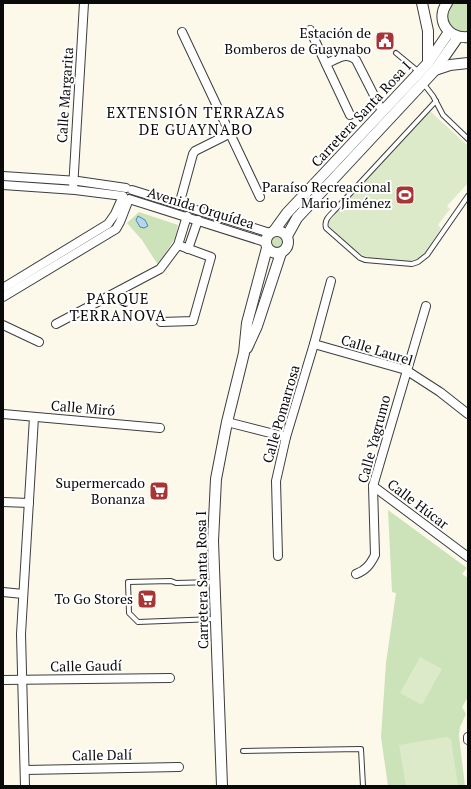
<svg xmlns="http://www.w3.org/2000/svg" width="471" height="789" font-family="'PT Serif',serif">
<style>
.green{fill:#cce2b8}
.pitch{fill:#ddeac9}
.water{fill:#b5d6ed;stroke:#4587bb}
.lines{fill:none;stroke-linecap:round;stroke-linejoin:round}
.service-casing{stroke:#3d3d3d;stroke-width:6}
.minor-casing{stroke:#3d3d3d;stroke-width:10}
.tertiary-casing{stroke:#3d3d3d;stroke-width:12}
.service{stroke:#fff;stroke-width:4}
.minor{stroke:#fff;stroke-width:8}
.tertiary{stroke:#fff;stroke-width:10}
.labels{text-anchor:middle;stroke-width:4;stroke-linejoin:round;paint-order:stroke}
.poi-label{font-size:14px;fill:#0a0a0a;stroke:#fff;text-anchor:end}
.street-label{font-size:14px;fill:#0a0a0a;stroke:#fff}
.neighbourhood-label{font-size:15px;letter-spacing:1px;fill:#0a0a0a;stroke:#fff}
</style>
<rect width="100%" height="100%" fill="#fcf9ea"/>
<g class="green">
<path d="M451,3H468V35H459L445,20Z"/>
<path d="M139,212L178,225L175,238L158,265L142,240L127,223Z"/>
<circle cx="277" cy="242" r="9"/>
<path d="M388,510L467,568L462,574L468,578V697L462,707L466,714L460,727L459,736L465,786H388L381,737L386,663L396,593L392,592Z"/>
</g>
<g class="pitch">
<path d="M427,112H431L468,146V183L447,206L450,209L438,225L441,228C434,239 428,252 418,260C411,265 370,260 364,256C351,248 340,236 329,226V221Z"/>
<path d="M420,657L442,669L422,705L400,693Z"/>
<path d="M447,737L451,739L458,786H406L399,745Z"/>
</g>
<path class="water" d="M138,216L145,220L148,226L144,228L140,227L136,220Z"/>
<g class="lines">
<defs>
<g id="service">
<path d="M396,53L419,72"/>
<path d="M423,83L433,96L443,115L468,139"/>
<path d="M436,101L333,212C328,217 324,221 326,228L360,258L365,260L412,264L418,262L427,255L468,196"/>
<path d="M214,582L176,583L171,581L128,582L129,613L138,622L215,619"/>
<path d="M243,751L361,749L363,786"/>
</g>
<g id="minor">
<path d="M310,30L350,115"/>
<path d="M182,32L260,197"/>
<path d="M326,64C336,59 347,51 356,60L382,111"/>
<path d="M3,176L78,181L126,188"/>
<path d="M3,185L75,190L123,196L115,214L108,224L3,288"/>
<path d="M73,189L84,3"/>
<path d="M132,190L270,233"/>
<path d="M179,205L193,154L195,151L231,133"/>
<path d="M188,249L198,220"/>
<path d="M3,297L116,229L120,222L129,199L265,242"/>
<path d="M161,322L193,321L211,257L178,245"/>
<path d="M56,324L160,269L178,245L187,216"/>
<path d="M3,325L39,342"/>
<path d="M314,344L406,370L440,392L468,414"/>
<path d="M3,414L160,428"/>
<path d="M227,422L286,437"/>
<path d="M373,486L468,557"/>
<path d="M3,502L29,503"/>
<path d="M278,556L276,481L286,437L314,344L331,281"/>
<path d="M356,574C366,570 370,565 375,555L373,486L426,306"/>
<path d="M3,592L23,594"/>
<path d="M3,680L170,678"/>
<path d="M468,737V740"/>
<path d="M25,770L179,767"/>
<path d="M25,786L21,634L34,417"/>
</g>
<g id="tertiary">
<path d="M422,3L428,31V62"/>
<path d="M447,3C435,20 448,39 468,37"/>
<path d="M435,70L450,65L468,63"/>
<circle cx="277" cy="242" r="11"/>
<path d="M274,231L287,213L428,63L449,32"/>
<path d="M287,236L297,218L435,70L458,37"/>
<path d="M247,348L257,326L281,253"/>
<path d="M222,786L213,541L216,479L227,422L244,353L247,323L267,248"/>
</g>
</defs>
<use href="#service" class="service-casing"/>
<use href="#minor" class="minor-casing"/>
<use href="#tertiary" class="tertiary-casing"/>
<use href="#service" class="service"/>
<use href="#minor" class="minor"/>
<use href="#tertiary" class="tertiary"/>
</g>
<defs>
<symbol id="civic-square" viewBox="-11 -11 22 22"><rect x="-9" y="-9" width="18" height="18" rx="4" fill="#a83435" stroke="#fff"/><path d="M-.6-6.5H3V-4.5H.6V-3L4-1V1h2V6H-6V1h2V-1L-.6-3ZM-1.2 2.5V6h2.4V2.5Z" fill="#fff"/></symbol>
<symbol id="stadium-square" viewBox="-11 -11 22 22"><rect x="-9" y="-9" width="18" height="18" rx="4" fill="#a83435" stroke="#fff"/><path d="M0-5a6.5 5 0 1 0 0 10a6.5 5 0 1 0 0-10ZM-3.5-1.8h7v3.6h-7Z" fill="#fff"/></symbol>
<symbol id="supermarket-square" viewBox="-11 -11 22 22"><rect x="-9" y="-9" width="18" height="18" rx="4" fill="#a83435" stroke="#fff"/><path d="M-6-5.5h2.5l.6 2H6L4.5 2H-2.5L-4.4-4H-6ZM-1.5 3.2a1.3 1.3 0 1 0 .1 0ZM3 3.2a1.3 1.3 0 1 0 .1 0Z" fill="#fff"/></symbol>
</defs>
<g fill-rule="evenodd">
<use href="#civic-square" x="374" y="30" width="22" height="22"/>
<use href="#stadium-square" x="394" y="184" width="22" height="22"/>
<use href="#supermarket-square" x="148" y="480" width="22" height="22"/>
<use href="#supermarket-square" x="136" y="588" width="22" height="22"/>
</g>
<g class="labels">
<g class="poi-label">
<text x="371" y="38">Estación de<tspan x="371" dy="16">Bomberos de Guaynabo</tspan></text>
<text x="391" y="192">Paraíso Recreacional<tspan x="391" dy="16">Mario Jiménez</tspan></text>
<text x="145" y="488">Supermercado<tspan x="145" dy="16">Bonanza</tspan></text>
<text x="133" y="604">To Go Stores</text>
</g>
<g class="street-label">
<text transform="translate(65 95) rotate(-86)" y="5">Calle Margarita</text>
<text transform="translate(361 114) rotate(-47)" y="5">Carretera Santa Rosa I</text>
<text transform="translate(201 208) rotate(17)" y="5">Avenida Orquídea</text>
<text transform="translate(377 350) rotate(17)" y="5">Calle Laurel</text>
<text transform="translate(83 408) rotate(5)" y="5">Calle Miró</text>
<text transform="translate(281 414) rotate(-74)" y="5">Calle Pomarrosa</text>
<text transform="translate(374 439) rotate(-75)" y="5">Calle Yagrumo</text>
<text transform="translate(418 504) rotate(37)" y="5">Calle Húcar</text>
<text transform="translate(202 580) rotate(-91)" y="5">Carretera Santa Rosa I</text>
<text transform="translate(86 666) rotate(-1)" y="5">Calle Gaudí</text>
<text transform="translate(102 755) rotate(-1)" y="5">Calle Dalí</text>
</g>
<g class="neighbourhood-label">
<text x="196" y="118">EXTENSIÓN TERRAZAS<tspan x="196" dy="17">DE GUAYNABO</tspan></text>
<text x="118" y="304">PARQUE<tspan x="118" dy="17">TERRANOVA</tspan></text>
</g>
</g>
<rect width="471" height="789" fill="none" stroke="#0a0a0a" stroke-width="8"/>
</svg>
